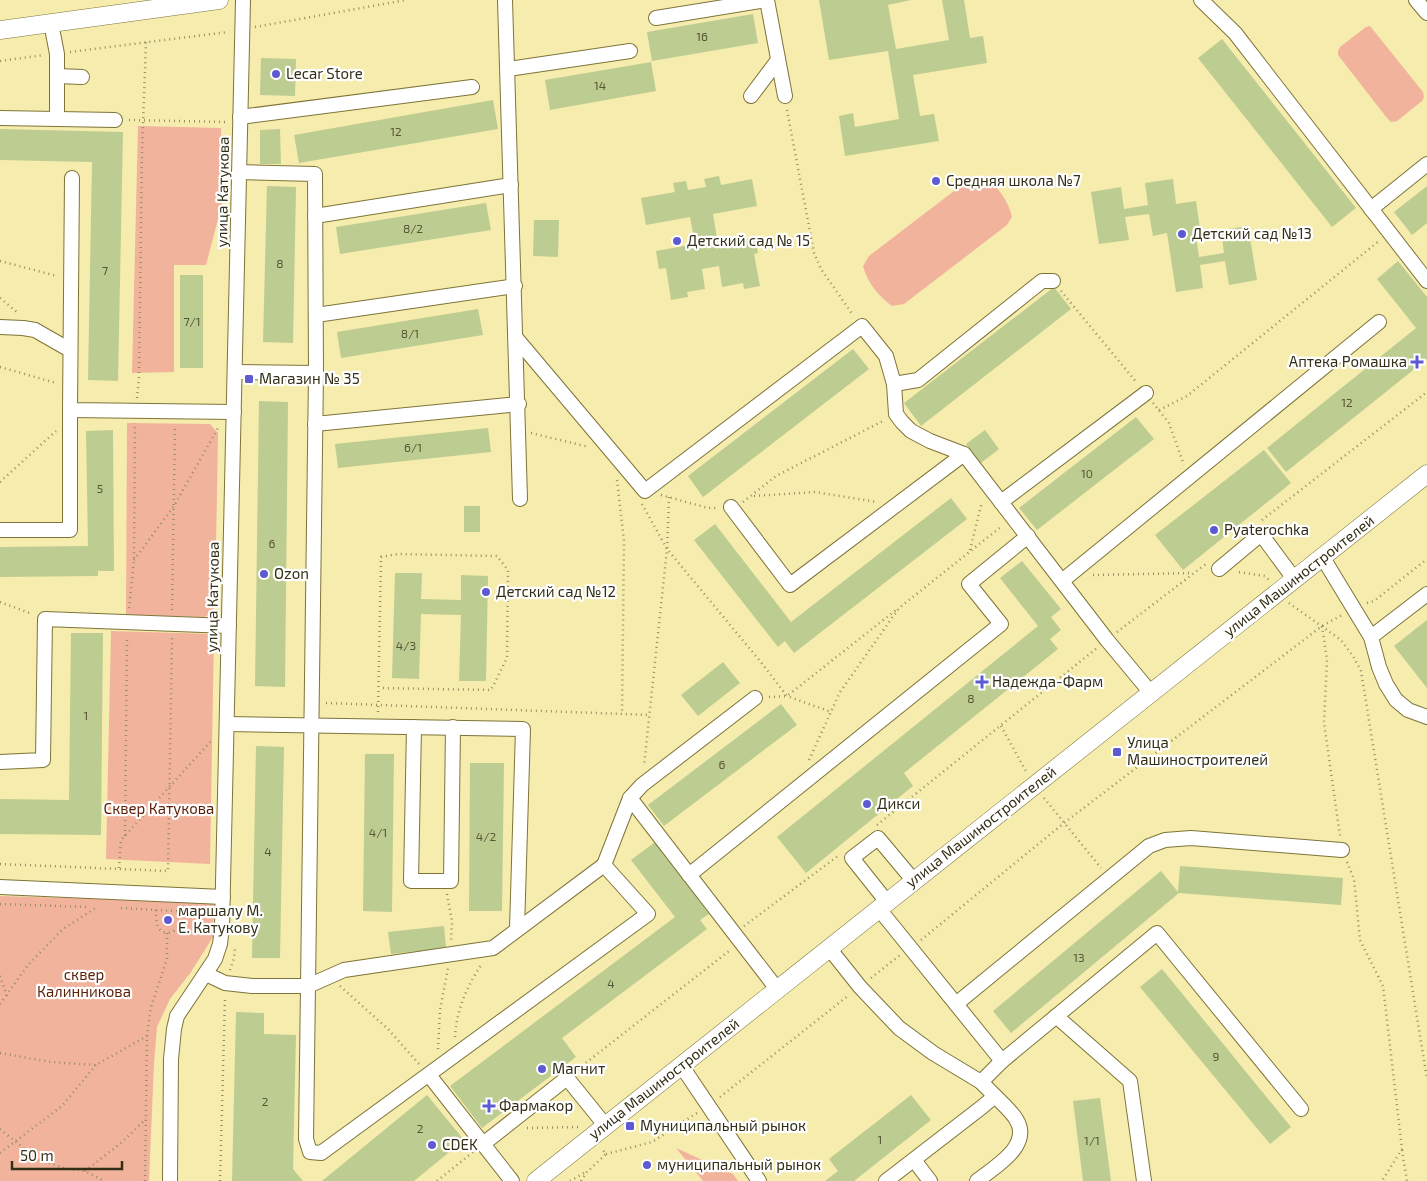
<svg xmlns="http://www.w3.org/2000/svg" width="1427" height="1181" font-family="'Exo 2',sans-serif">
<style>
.green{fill:#f2b39d}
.building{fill:#bdcc91}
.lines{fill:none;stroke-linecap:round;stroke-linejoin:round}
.minor-casing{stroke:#7e7438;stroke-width:16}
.major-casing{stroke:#7e7438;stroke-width:19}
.path{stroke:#958e62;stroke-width:2.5;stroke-dasharray:1 4;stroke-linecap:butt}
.minor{stroke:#fff;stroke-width:14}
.major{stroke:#fff;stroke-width:18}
.poi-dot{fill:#5d5ad2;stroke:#fff;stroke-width:2}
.labels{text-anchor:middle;stroke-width:4.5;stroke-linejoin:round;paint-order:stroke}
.number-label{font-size:12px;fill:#565635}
.poi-label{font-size:15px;fill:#332f16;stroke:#fff;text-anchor:start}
.street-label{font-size:15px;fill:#332f16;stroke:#fff}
.park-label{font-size:15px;fill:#5b1e06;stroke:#fff}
</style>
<rect width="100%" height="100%" fill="#f6ecad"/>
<g class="green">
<path d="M1370,26L1423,92L1424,97L1422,101L1397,121L1391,122L1387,118L1338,55V51L1340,47L1366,27Z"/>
<path d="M138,126L221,128L222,204L206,265H174V372L132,373Z"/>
<path d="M981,176C995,181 1009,202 1012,217L1007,225L904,304L892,306C879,297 867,282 863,266L869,256L971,178Z"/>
<path d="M127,423L210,424L218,433L215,607L211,613L205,617L126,615Z"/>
<path d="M111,631L214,634L210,864L106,859Z"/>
<path d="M0,896L168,901L214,904L213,937L191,972L170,999L157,1027L154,1064L149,1181H0Z"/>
<path d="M676,1148L733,1174L738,1181H703Z"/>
</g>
<g class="building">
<path d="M819,0H911L888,5L896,49L949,40L942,0H964L970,38L983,36L987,63L913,75L920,116L934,114L939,141L845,156L839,116L853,113L855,127L899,119L888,51L829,60Z"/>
<path d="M753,14L758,43L652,61L647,32Z"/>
<path d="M1222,39L1356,208L1332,227L1198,58Z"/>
<path d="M261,58L296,59L295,96L260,95Z"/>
<path d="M651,62L656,91L550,110L545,80Z"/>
<path d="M493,100L498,129L299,163L294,135Z"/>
<path d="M0,129L123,132L118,381L88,380L92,162L0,160Z"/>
<path d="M280,129L281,164H260V130Z"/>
<path d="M719,176L721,185L752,179L757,206L713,214L718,244L755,237L758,253L754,254L760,286L744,289L743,283L722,287L719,266L702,269L705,289L687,292L688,297L671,300L666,268L659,269L656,251L695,244L690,217L646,225L641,198L675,192L673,183L686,181L688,190L706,187L704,179Z"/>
<path d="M1173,179L1176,204L1196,201L1200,229H1195L1199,257L1224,253L1221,230L1248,226L1257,280L1229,285L1225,261L1200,265L1203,288L1176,292L1167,233L1153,236L1149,214L1125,217L1129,240L1099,244L1091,192L1121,187L1124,209L1148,205L1145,183Z"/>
<path d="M267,186L296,187L293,343L263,342Z"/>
<path d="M1427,186V223L1412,235L1394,212Z"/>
<path d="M486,203L491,230L340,254L336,227Z"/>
<path d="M534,220H559L558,257L533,256Z"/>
<path d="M1398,261L1427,297V359L1286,472L1267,448L1416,328L1377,279Z"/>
<rect x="180" y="275" width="23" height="93"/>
<path d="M1054,287L1071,309L921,426L904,403Z"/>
<path d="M478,309L483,335L341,358L337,332Z"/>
<path d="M853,349L869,369L703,497L688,476Z"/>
<path d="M259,401L288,402L285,687L255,686Z"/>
<path d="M1136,417L1154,439L1037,530L1019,508Z"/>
<path d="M488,428L491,452L338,468L335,444Z"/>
<path d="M113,430L114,571H98V576L0,577V547L88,546L86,431Z"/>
<path d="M985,430L999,449L981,463L966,444Z"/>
<path d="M1264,450L1291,483L1183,570L1155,535Z"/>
<path d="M951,498L967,519L794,653L785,641L778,647L694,540L715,524L791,622Z"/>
<rect x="464" y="506" width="16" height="26"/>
<path d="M1022,561L1061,609L1051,617L1061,630L1050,639L1058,649L904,773L913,786L806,873L777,837L1038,626L1000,578Z"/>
<path d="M395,573H422L421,599L461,600V575L488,576L486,681H459L461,615L421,614L419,679L392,678Z"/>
<path d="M1427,620V688L1394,646Z"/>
<path d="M71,633H103L101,835L0,834V799L69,800Z"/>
<path d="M723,662L740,683L698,716L681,695Z"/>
<path d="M781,704L797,725L664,826L648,805Z"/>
<path d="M256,746L284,747L280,958H252Z"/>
<path d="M365,754H394L392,912L363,911Z"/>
<path d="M470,763H504L502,911H469Z"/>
<path d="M655,842L709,914L700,920L707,929L562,1038L576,1057L482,1128L450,1086L675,917L631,860Z"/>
<path d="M1180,866L1343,878L1341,905L1179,893L1011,1033L993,1011L1161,871L1178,892Z"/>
<path d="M444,926L446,948L391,954L388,932Z"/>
<path d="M1162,969L1291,1127L1270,1144L1140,987Z"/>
<path d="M236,1012L264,1013V1034L296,1035L293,1169L303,1181H232Z"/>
<path d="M427,1095L464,1140L414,1181H322Z"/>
<path d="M911,1095L931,1120L854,1181H825L838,1171L829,1159Z"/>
<path d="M1100,1098L1111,1181H1083L1073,1101Z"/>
</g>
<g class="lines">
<defs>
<g id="minor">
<path d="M505,0L520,499"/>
<path d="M767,0L785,96"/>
<path d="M1201,0L1235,33L1427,281"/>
<path d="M1416,0L1427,13"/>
<path d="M656,18L767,0"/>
<path d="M51,23L57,54V119"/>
<path d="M508,69L630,51"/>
<path d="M57,76L82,77"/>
<path d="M751,96L778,60"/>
<path d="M240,117L472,87"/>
<path d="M0,118L115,120"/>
<path d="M239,172L315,174L316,373"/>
<path d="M72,178L70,410L234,412"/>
<path d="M1371,209L1427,164"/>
<path d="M315,216L511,185"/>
<path d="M316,315L515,286"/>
<path d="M0,327L23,328L35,330L70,350"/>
<path d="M516,338L645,491L862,326L886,356L894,384L896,414L902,422L911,431L930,441L964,454"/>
<path d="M235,372L316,373L306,1139L310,1152L321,1153L648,914L604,865L630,798L642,785L755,698"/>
<path d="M894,384L918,380L1042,281H1053"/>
<path d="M315,424L519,404"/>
<path d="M1001,502L1146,393"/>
<path d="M731,507L790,585L964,454L1107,640L1151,693"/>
<path d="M0,530H70V410"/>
<path d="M1323,558L1371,637L1379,667L1386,684L1396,700L1408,710L1427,717"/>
<path d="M1219,569L1261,534L1295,580"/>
<path d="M1062,581L1379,322"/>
<path d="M1371,637L1427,594"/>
<path d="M227,724L523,729L517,929"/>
<path d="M414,727L411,881H451L453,727"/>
<path d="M0,762L43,760L45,619L229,626"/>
<path d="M630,798L777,989"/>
<path d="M689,875L1001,624L969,584L1028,536"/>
<path d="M0,887L223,897"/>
<path d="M887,902L852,858L878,838L914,881"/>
<path d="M879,909L1002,1061"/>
<path d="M829,948L860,987L899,1028L933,1053L981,1082L995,1096L982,1107L886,1181"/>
<path d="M206,974L225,983L252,986H308L344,970L493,948L604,865"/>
<path d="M956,1004L1149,846L1165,840L1191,838L1342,850"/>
<path d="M1056,1016L1130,1081L1144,1181"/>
<path d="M681,1065L759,1181"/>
<path d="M429,1075L512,1181"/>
<path d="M981,1082L1002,1061L1157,933L1301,1109"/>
<path d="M483,1144L567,1078L605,1125"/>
<path d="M914,1160L930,1181"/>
<path d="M170,1181L171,1059L174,1029L177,1016L215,959L220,944L222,927L243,0"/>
<path d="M977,1181C994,1167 1033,1146 1016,1119C1011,1111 1002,1103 995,1096"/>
</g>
<g id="major">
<path d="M0,30L219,0"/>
<path d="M536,1181L1427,474"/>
</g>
</defs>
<use href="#minor" class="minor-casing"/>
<use href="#major" class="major-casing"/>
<g class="path">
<path d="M255,27L406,0"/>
<path d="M70,52L228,32"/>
<path d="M0,61L44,55"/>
<path d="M787,110L814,253L821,269L853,315"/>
<path d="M129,120L226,122"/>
<path d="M0,261L57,276"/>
<path d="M1061,291L1137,383"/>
<path d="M0,298L18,313"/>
<path d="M0,367L56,383"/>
<path d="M137,398L139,377L142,152L146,42"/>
<path d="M1153,403L1169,423L1184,465"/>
<path d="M1159,410L1187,396L1379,241"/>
<path d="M531,433L589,447"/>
<path d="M617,480L624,541L622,714"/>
<path d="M0,482L56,431"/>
<path d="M661,495L708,508H719"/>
<path d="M754,496L815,492L877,502"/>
<path d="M669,497L667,549L760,661L787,696L831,712"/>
<path d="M743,502L776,476L885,420"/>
<path d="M642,504L667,549L644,766"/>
<path d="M1262,520L1427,392"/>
<path d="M970,550L982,502"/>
<path d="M134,560L174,506L218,428"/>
<path d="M1239,572L1265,576L1269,580"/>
<path d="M1093,575L1192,573"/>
<path d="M0,602L32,614"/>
<path d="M1289,603L1341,640L1353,656L1361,671L1427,1079"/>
<path d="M1367,603L1374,601L1427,559"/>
<path d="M129,608L134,560L135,423"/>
<path d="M172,610L175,426"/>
<path d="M1322,626L1327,660L1324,723L1340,836"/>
<path d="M1117,632L1206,564"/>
<path d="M769,697L787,696L896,610"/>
<path d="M326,703L650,715"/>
<path d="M378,712L381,557L398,554L497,556L508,570L507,658L491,690L379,688"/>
<path d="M1001,726L1027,773"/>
<path d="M809,760L840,692L899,608L1002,526"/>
<path d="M1044,798L1101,868"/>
<path d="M877,825L1097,648"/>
<path d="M125,836L127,636"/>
<path d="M1347,862L1354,879L1360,940L1383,986L1402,1149L1382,1181"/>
<path d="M0,864L168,871L172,638"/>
<path d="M119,868L121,840L212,740"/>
<path d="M447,894L452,921L451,940"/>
<path d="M0,904L88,907"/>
<path d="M121,908L208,913"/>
<path d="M156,910C156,915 156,922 158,927C161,934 173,935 178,927C180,923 179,916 179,911"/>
<path d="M744,926L838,856"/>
<path d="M921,940L1064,823L1322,626L1342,615"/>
<path d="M230,970L234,958L235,947"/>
<path d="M0,976L7,996"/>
<path d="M871,978L900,955"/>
<path d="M340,986L388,1029L419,1064"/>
<path d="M0,1004L28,965L63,929L97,907"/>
<path d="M455,1037C456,1012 467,985 482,964"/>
<path d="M438,1049L440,1010L448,968"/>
<path d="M0,1053L51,1062L96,1065L147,1036"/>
<path d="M578,1069L729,951"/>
<path d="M720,1097L849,995"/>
<path d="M527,1128L579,1127"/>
<path d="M0,1129L37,1159L64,1168L85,1171L104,1181"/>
<path d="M1402,1150L1407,1181"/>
<path d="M0,1153L62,1106L96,1065"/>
<path d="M606,1154L652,1142L697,1113"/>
<path d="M85,1171L121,1143L146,1119"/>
<path d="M145,1181L147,1036L151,1007L167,959V933"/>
<path d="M220,1181L225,998"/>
<path d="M437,1181L473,1152"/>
<path d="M570,1181L586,1172"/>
<path d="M581,1181L587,1172L606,1154L601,1148"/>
</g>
<use href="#minor" class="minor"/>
<use href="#major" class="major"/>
</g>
<g class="poi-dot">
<circle cx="276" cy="74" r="5"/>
<circle cx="936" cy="181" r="5"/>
<circle cx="1182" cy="234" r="5"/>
<circle cx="677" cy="241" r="5"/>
<path d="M1414.5 354.5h5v5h5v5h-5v5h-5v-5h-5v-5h5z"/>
<rect x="244" y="374" width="10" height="10" rx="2.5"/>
<circle cx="1214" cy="530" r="5"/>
<circle cx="264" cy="574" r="5"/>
<circle cx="486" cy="592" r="5"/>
<path d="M979.5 674.5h5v5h5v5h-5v5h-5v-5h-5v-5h5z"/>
<rect x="1112" y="747" width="10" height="10" rx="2.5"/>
<circle cx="867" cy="804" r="5"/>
<circle cx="168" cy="920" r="5"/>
<circle cx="542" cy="1069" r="5"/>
<path d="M486.5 1098.5h5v5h5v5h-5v5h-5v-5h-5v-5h5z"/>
<rect x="625" y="1121" width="10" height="10" rx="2.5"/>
<circle cx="432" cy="1145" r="5"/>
<circle cx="647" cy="1165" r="5"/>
</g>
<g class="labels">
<g class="number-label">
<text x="702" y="41">16</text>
<text x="600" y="90">14</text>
<text x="396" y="136">12</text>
<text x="413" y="233">8/2</text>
<text x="280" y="268">8</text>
<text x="105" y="275">7</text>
<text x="192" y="326">7/1</text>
<text x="410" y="338">8/1</text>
<text x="1347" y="407">12</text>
<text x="413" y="452">6/1</text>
<text x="1087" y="478">10</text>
<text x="100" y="493">5</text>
<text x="272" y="548">6</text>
<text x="406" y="650">4/3</text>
<text x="971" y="703">8</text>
<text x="86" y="720">1</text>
<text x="722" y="769">6</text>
<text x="378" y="837">4/1</text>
<text x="486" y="841">4/2</text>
<text x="268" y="856">4</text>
<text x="1079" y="962">13</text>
<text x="611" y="988">4</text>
<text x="1216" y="1061">9</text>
<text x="265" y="1106">2</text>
<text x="420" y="1133">2</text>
<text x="880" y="1144">1</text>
<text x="1092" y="1145">1/1</text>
</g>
<g class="poi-label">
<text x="286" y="79">Lecar Store</text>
<text x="946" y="186">Средняя школа №7</text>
<text x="1192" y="239">Детский сад №13</text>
<text x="687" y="246">Детский сад № 15</text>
<text x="1407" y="367" text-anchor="end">Аптека Ромашка</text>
<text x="259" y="384">Магазин № 35</text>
<text x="1224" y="535">Pyaterochka</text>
<text x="274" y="579">Ozon</text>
<text x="496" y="597">Детский сад №12</text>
<text x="992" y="687">Надежда-Фарм</text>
<text x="1127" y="748">Улица<tspan x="1127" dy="17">Машиностроителей</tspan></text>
<text x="877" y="809">Дикси</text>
<text x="178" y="916">маршалу М.<tspan x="178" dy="17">Е. Катукову</tspan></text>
<text x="552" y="1074">Магнит</text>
<text x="499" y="1111">Фармакор</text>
<text x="640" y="1131">Муниципальный рынок</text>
<text x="442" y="1150">CDEK</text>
<text x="657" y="1170">муниципальный рынок</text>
</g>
<g class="street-label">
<text transform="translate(223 192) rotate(-89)" y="5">улица Катукова</text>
<text transform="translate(1299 576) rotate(-38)" y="5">улица Машиностроителей</text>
<text transform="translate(213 597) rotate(-89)" y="5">улица Катукова</text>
<text transform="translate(981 827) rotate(-38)" y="5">улица Машиностроителей</text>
<text transform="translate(664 1079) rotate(-38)" y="5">улица Машиностроителей</text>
</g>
<g class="park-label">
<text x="159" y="814">Сквер Катукова</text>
<text x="84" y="980">сквер<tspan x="84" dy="17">Калинникова</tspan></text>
</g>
</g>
<path d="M12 1161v8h110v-8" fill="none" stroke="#332f16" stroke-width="2.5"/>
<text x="20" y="1161" font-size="15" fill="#332f16" stroke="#ffffff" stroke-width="4" paint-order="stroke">50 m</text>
</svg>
